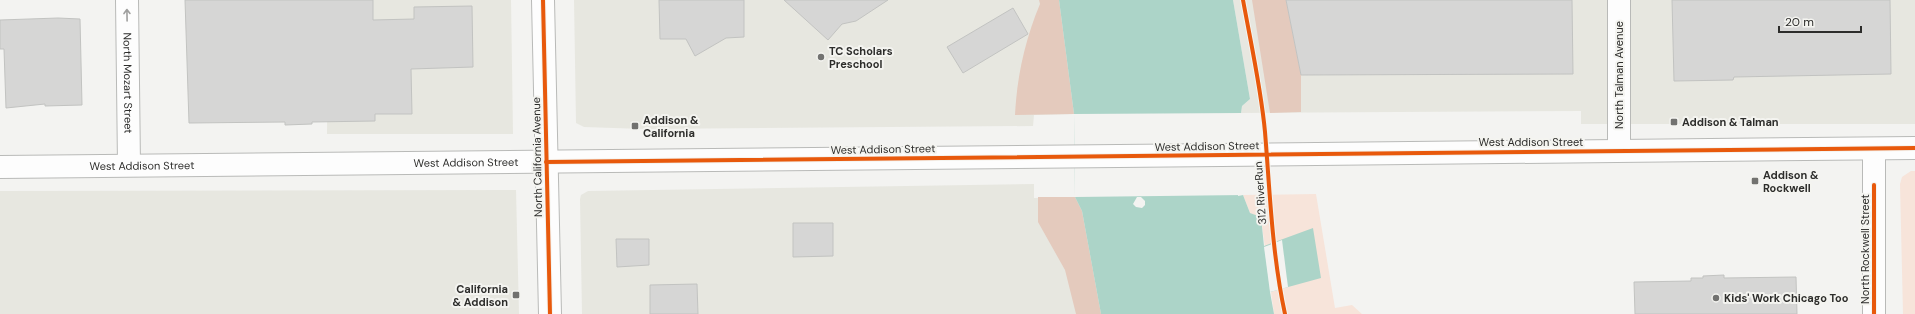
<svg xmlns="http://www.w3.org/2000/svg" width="1915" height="314" font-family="'DM Sans',sans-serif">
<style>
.built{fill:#e7e7e0}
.green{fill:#f7e4da}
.forest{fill:#e4cabd}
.water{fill:#acd4c8;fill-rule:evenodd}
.pier{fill:#f3f3f1}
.building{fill:#d6d6d5;stroke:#c2c3c1}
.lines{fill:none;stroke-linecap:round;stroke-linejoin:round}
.minor-casing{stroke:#b9bab8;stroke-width:24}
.major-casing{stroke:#b9bab8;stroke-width:24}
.minor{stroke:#fdfdfd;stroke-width:22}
.major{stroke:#fdfdfd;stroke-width:22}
.cycleway-casing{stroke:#f4f4f0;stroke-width:6}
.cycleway{stroke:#e8590c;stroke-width:4}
.oneway{stroke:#9f9f9e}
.poi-dot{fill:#727270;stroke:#f4f4f0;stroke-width:1.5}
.labels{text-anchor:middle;stroke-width:4;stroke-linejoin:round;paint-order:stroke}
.poi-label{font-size:11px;font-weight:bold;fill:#2d2d2b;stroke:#f4f4f0;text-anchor:start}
.street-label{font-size:11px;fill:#2d2d2b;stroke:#f4f4f0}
</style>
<rect width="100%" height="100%" fill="#f3f3f1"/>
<g class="built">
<path d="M328,0H511L513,134H327Z"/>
<path d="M574,0H1059L1074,114L1034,115L1033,126L643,129L584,127L576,123Z"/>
<path d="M1233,0H1915V124H1581V111L1241,113L1242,106L1250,99Z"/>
<path d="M1034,184V198L1075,197L1082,211L1101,314H582L580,199L581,195L588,191Z"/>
<path d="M516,190L519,314H0V191Z"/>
</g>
<g class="green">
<path d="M1911,171H1915V314H1903L1900,184L1902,177Z"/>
<path d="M1316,194L1335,308L1352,305L1362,314H1274L1261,218L1250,213L1243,195Z"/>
</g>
<g class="forest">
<path d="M1039,0H1059L1074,114L1015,115C1017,76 1025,40 1040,4Z"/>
<path d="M1252,0H1286L1301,75V112L1270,113Z"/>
<path d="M1038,197H1075L1082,211L1101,314H1076L1065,270L1038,222Z"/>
</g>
<path class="water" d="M1059,0H1233L1250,99L1242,106L1241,113L1236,114L1238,196L1243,195L1250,213L1261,217L1264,246L1313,228L1321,278L1270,292L1274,314H1101L1082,211L1075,197L1074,114ZM1139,114L1143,115L1144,196H1140ZM1137,197H1141L1145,201V205L1142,208L1136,207L1133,204Z"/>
<g class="pier">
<path d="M1243,113L1238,115L1240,193L1245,195L1075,197L1074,114Z"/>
<path d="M1282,240L1288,287L1270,292L1264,247Z"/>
</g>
<g class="building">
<path d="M185,0H373V20L414,19V7L472,6L473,67L411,69L412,114H375V121L312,122V124L285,125V122L189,123Z"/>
<path d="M659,0H744V37L726,38L695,56L686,39H660Z"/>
<path d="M784,0H888L856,21L842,24L828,40Z"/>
<path d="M1286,0H1572L1573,74L1301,75Z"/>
<path d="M1672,0H1890L1891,74L1734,77L1733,80L1674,81Z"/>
<path d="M1013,8L1028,34L963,73L947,47Z"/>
<path d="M58,18L80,19L82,105L45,106V104L6,108L4,49H0V20Z"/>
<path d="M793,223H833V256L793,257Z"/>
<path d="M616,239H649V265L617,267Z"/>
<path d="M1724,275V278L1796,277L1797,314H1635L1634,282L1691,281V278H1703V276Z"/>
<path d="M697,284L698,314H650V285Z"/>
</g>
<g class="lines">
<defs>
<g id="minor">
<path id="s1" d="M127,0L129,165"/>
<path d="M543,0L550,314"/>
<path d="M1619,0V150"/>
<path d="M1874,149V314"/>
</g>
<g id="major">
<path id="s2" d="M0,167L1915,148"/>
</g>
</defs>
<use href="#minor" class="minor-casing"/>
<use href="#major" class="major-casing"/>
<use href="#minor" class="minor"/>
<use href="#major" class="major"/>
<defs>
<g id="cycleway">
<path d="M543,0L550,314"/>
<path d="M1243,0C1251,44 1261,88 1265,132C1270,193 1272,254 1285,314"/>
<path d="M546,162L1915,148"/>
<path d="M1874,185V314"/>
</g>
</defs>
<use href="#cycleway" class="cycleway-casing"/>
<use href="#cycleway" class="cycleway"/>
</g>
<defs><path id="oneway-shaft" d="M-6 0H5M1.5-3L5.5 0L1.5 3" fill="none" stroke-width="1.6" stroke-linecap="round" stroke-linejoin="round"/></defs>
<use class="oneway" href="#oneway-shaft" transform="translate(127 15) rotate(-91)"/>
<g class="poi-dot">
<circle cx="821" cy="57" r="4"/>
<rect x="1670" y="118" width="8" height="8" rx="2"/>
<rect x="631" y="122" width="8" height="8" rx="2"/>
<rect x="1751" y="177" width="8" height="8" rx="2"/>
<rect x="512" y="291" width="8" height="8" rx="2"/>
<circle cx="1716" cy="298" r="4"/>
</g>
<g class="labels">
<g class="poi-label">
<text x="829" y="55">TC Scholars<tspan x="829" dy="13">Preschool</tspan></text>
<text x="643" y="124">Addison &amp;<tspan x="643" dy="13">California</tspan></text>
<text x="1682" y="126">Addison &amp; Talman</text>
<text x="1763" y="179">Addison &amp;<tspan x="1763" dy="13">Rockwell</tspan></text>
<text x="508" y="293" text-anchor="end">California<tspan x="508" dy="13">&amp; Addison</tspan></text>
<text x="1724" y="302">Kids' Work Chicago Too</text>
</g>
<g class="street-label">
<text transform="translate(1619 75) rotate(-90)" y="4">North Talman Avenue</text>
<text dy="4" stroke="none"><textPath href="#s1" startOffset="83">North Mozart Street</textPath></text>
<text x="1531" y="146">West Addison Street</text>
<text transform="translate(1207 146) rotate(-1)" y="4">West Addison Street</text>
<text transform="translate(883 149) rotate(-1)" y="4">West Addison Street</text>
<text transform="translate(537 157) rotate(-91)" y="4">North California Avenue</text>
<text dy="4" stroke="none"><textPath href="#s2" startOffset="466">West Addison Street</textPath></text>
<text dy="4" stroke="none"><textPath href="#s2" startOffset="142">West Addison Street</textPath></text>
<text transform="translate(1260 193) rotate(-94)" y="4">312 RiverRun</text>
<text transform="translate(1865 249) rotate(-90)" y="4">North Rockwell Street</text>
</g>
</g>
<path d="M1779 26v6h82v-6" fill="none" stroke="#2d2d2b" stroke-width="2"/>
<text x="1785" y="26" font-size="12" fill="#2d2d2b" stroke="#f4f4f0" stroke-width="3" paint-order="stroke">20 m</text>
</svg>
